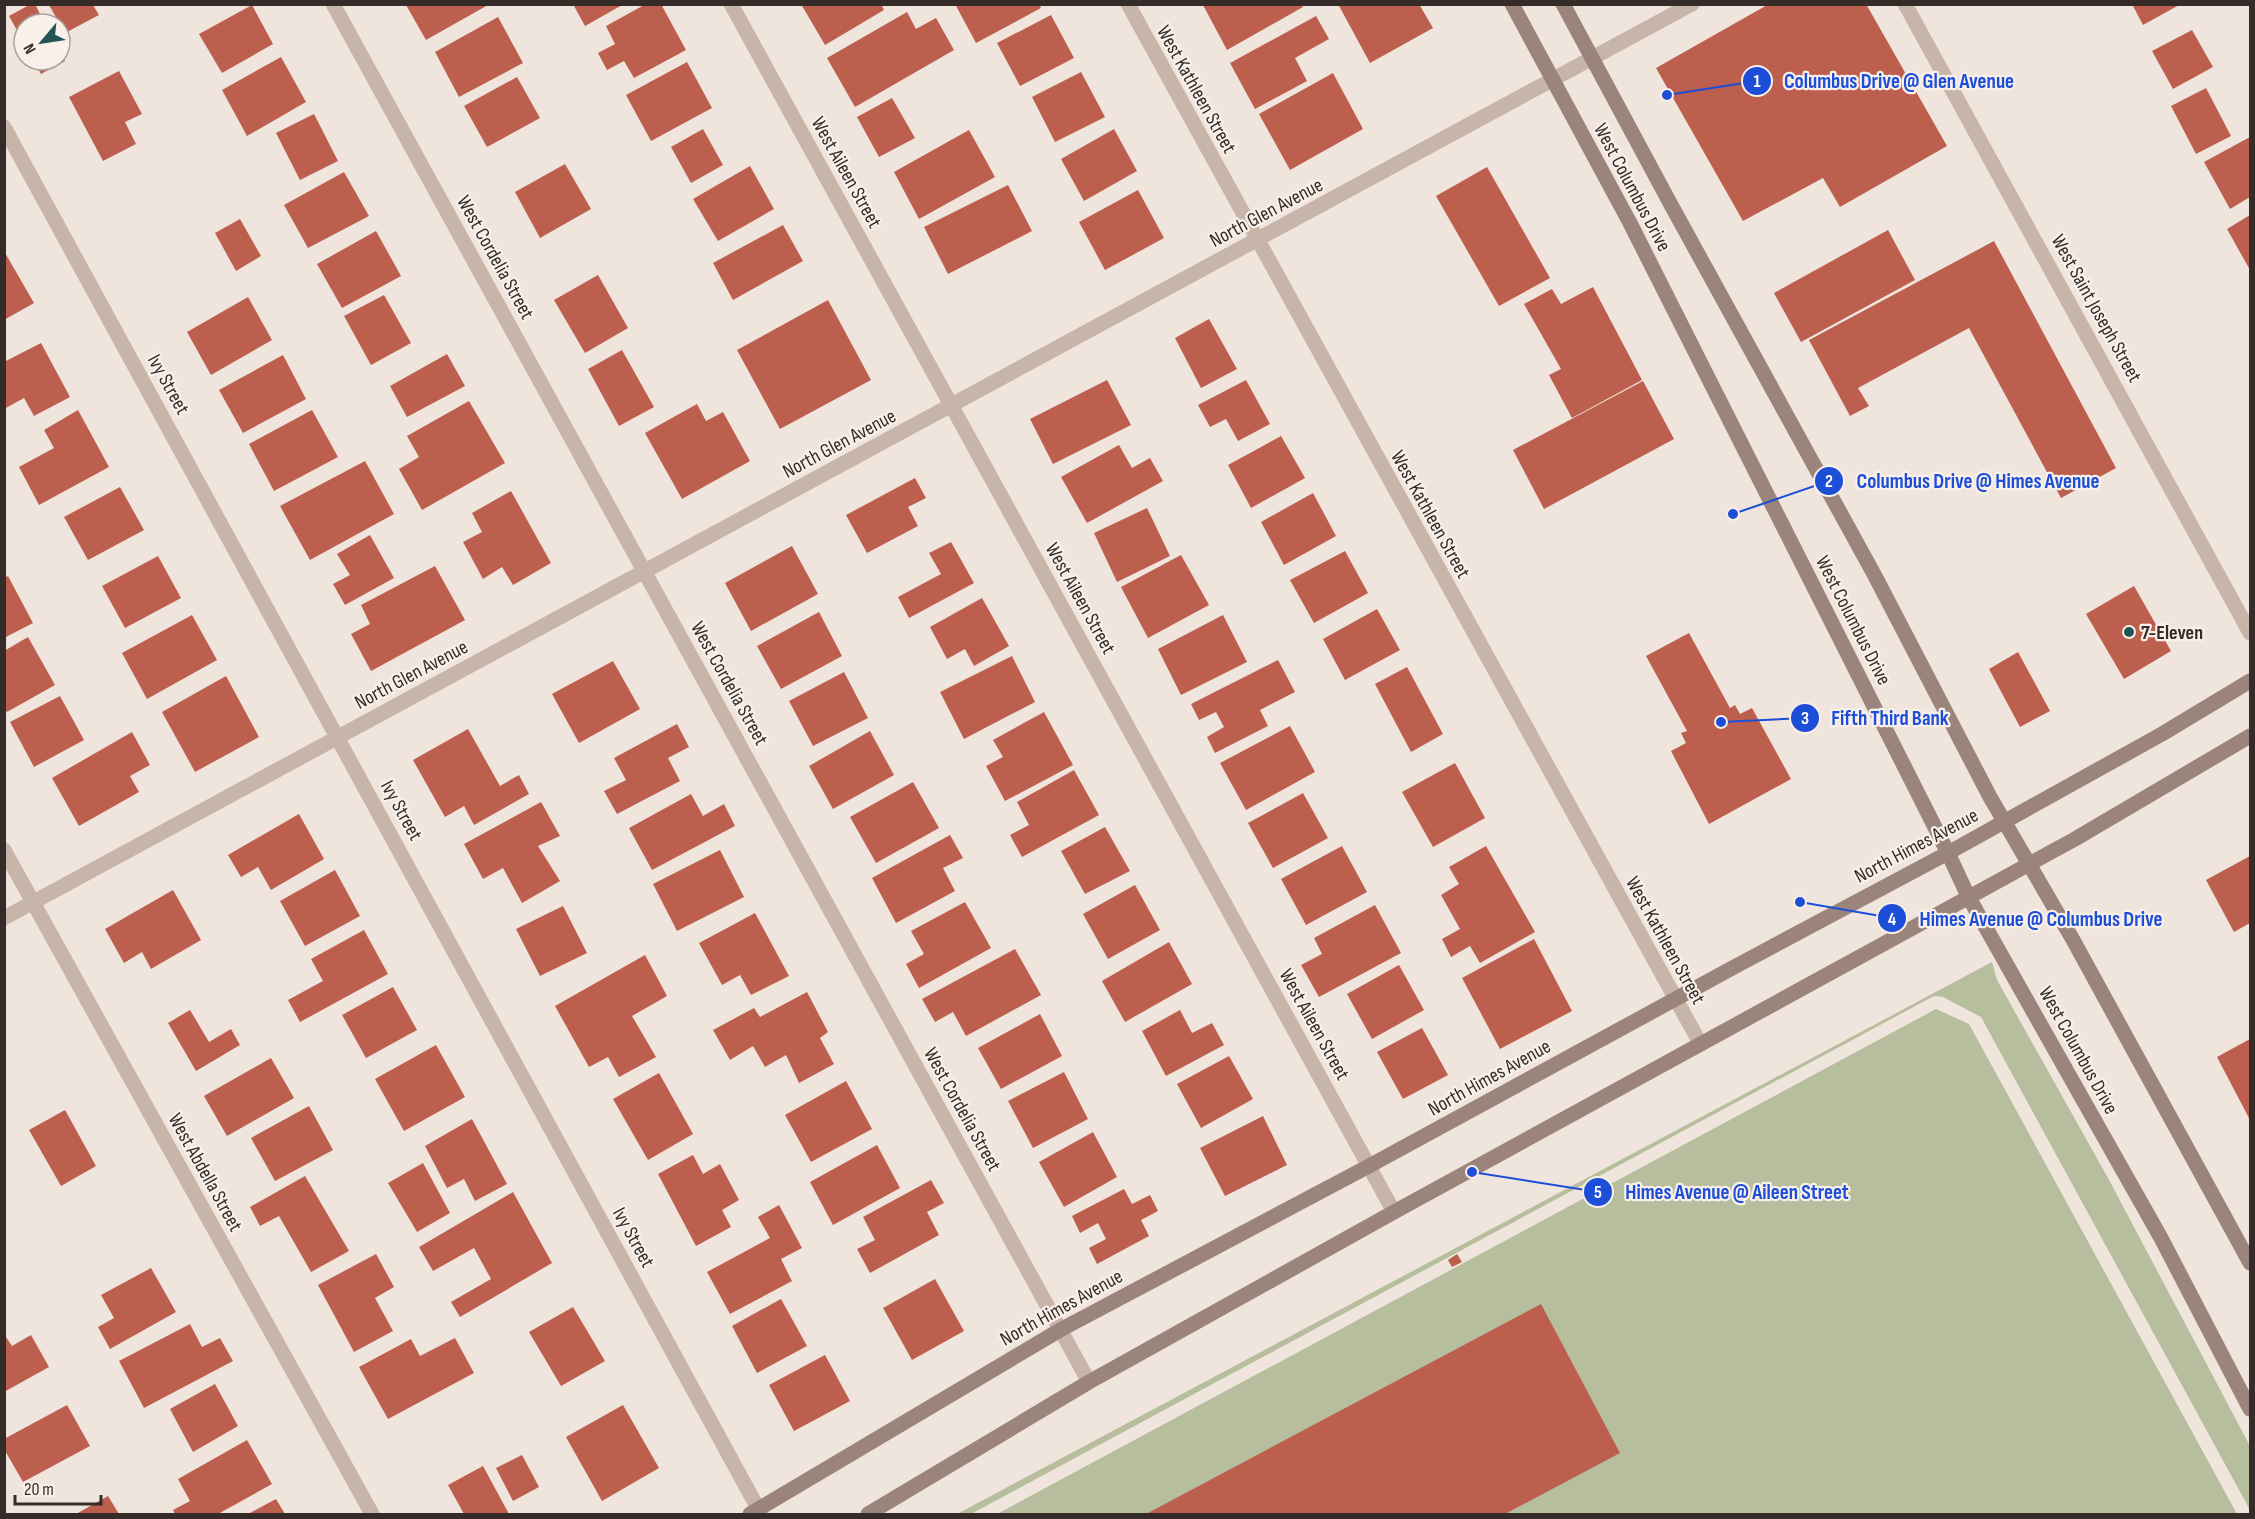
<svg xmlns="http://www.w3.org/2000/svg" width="2255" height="1519" font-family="'Sofia Sans Condensed',sans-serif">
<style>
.green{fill:#b6be9e}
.building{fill:#bd5f4e}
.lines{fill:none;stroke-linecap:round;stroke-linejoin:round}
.street{stroke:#c8b5aa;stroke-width:15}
.secondary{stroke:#9b847b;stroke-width:15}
.poi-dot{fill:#215453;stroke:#f8f0e9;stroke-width:2}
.labels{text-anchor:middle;stroke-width:4.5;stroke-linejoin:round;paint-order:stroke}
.street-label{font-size:20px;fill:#352c29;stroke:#f8f0e9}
.poi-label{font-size:20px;font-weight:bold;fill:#352c29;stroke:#f8f0e9;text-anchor:start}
.leader{fill:none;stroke:#1d4ed8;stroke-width:2}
.callout-dot{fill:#1d4ed8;stroke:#f8f0e9;stroke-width:2}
.mark-label{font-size:18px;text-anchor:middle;font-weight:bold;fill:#fff}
.callout-label{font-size:21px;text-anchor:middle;font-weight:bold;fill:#1d4ed8;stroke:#f8f0e9;stroke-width:4.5;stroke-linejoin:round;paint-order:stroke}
</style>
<rect width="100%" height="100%" fill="#f0e5dd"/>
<g class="green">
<path d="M1992,962L1997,980L2108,1178L2250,1446V1510L1981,1017L1943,997L1934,996L971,1514H957Z"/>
<path d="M1936,1009L1969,1024L2237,1514H997Z"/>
</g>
<g class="building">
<path d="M31,4H35L45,24H24V43L9,16Z"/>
<path d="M573,4H624L585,26Z"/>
<path d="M646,4H661L686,50L634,78L624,61L607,70L598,53L615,44L606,26Z"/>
<path d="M801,4H881L884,10L825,45Z"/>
<path d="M955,4H1039L1041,8L976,43Z"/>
<path d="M1301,4L1303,7L1227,50L1203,5Z"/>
<path d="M1338,4H1419L1433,28L1370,63Z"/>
<path d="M1769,4H1866L1947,146L1840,207L1823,178L1743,221L1656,68Z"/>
<path d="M2132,4H2181L2143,25Z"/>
<path d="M49,5H93L99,15L65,33Z"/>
<path d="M252,5L273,44L222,73L199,34Z"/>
<path d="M406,5H488L426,40Z"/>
<path d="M907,12L916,29L936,18L954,50L855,107L827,58Z"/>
<path d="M1051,15L1074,58L1020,86L997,43Z"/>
<path d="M1316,16L1329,39L1295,58L1307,81L1255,109L1230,63Z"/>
<path d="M498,17L523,63L459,97L435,52Z"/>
<path d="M2192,30L2213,67L2173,89L2152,51Z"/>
<path d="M60,52L65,61L41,74L33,60H60Z"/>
<path d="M281,57L306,102L247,136L222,90Z"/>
<path d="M687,62L712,108L651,141L626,95Z"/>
<path d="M119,71L142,114L125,122L136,144L103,161L69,97Z"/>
<path d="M1081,72L1105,117L1055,142L1032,97Z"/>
<path d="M1333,73L1363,129L1290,170L1259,114Z"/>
<path d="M517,77L540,118L487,147L464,106Z"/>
<path d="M2206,88L2231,136L2196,154L2171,106Z"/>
<path d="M892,98L915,138L879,157L857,117Z"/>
<path d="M314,114L338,161L300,180L276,133Z"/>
<path d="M703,129L723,165L691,183L671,147Z"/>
<path d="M1114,129L1137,171L1084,201L1061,159Z"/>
<path d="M969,130L995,177L919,219L894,172Z"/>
<path d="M2250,137V197L2230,209L2204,162Z"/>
<path d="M565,164L591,209L540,238L515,192Z"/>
<path d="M750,166L774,209L718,241L693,199Z"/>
<path d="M1487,167L1550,278L1499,306L1436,196Z"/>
<path d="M344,172L369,216L308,248L284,205Z"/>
<path d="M1008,185L1032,231L948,274L924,227Z"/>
<path d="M1138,190L1164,238L1105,270L1079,222Z"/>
<path d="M2250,215V270L2227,229Z"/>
<path d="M240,219L261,256L236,271L215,233Z"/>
<path d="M783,225L803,261L733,300L713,263Z"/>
<path d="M1888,230L1915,280L1801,342L1774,293Z"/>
<path d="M376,231L401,276L342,308L317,264Z"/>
<path d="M1994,241L2116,468L2061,498L1969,328L1858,388L1869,406L1850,416L1809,340Z"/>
<path d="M4,251L34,303L4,320Z"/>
<path d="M598,275L628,328L585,353L554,300Z"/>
<path d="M1593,287L1642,380L1572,418L1549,375L1561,369L1524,304L1552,289L1561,304Z"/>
<path d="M384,295L411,343L371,365L344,316Z"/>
<path d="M248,297L272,340L211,375L187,332Z"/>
<path d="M828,300L871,380L780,429L737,350Z"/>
<path d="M1209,319L1237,369L1201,388L1175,338Z"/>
<path d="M41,343L70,397L34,416L24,398L4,409V362Z"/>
<path d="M622,350L654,407L619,426L588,369Z"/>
<path d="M447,354L465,386L407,417L390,386Z"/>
<path d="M283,355L306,399L243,433L219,390Z"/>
<path d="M1107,380L1131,425L1053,464L1030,419Z"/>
<path d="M1246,380L1270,424L1238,441L1226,419L1210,427L1198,405Z"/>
<path d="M1643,381L1674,439L1544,509L1513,450Z"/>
<path d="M469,401L505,463L422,510L399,469L419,457L407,436Z"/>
<path d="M697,404L706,421L723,412L750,461L682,499L645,433Z"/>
<path d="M78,410L109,467L39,505L19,467L54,448L44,430Z"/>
<path d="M312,410L338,457L274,491L249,444Z"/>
<path d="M1281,436L1305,478L1251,508L1228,465Z"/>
<path d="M1119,445L1132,468L1150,458L1163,481L1087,523L1061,477Z"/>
<path d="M365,461L394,514L310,560L280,506Z"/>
<path d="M915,478L926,498L908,507L918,526L867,553L846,515Z"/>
<path d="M120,487L144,530L88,560L64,517Z"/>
<path d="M511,491L551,563L513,585L502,567L483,579L463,542L482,532L472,513Z"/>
<path d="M1313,493L1336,536L1284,565L1261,522Z"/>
<path d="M1147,508L1170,556L1117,582L1094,533Z"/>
<path d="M370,535L394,578L345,605L333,584L350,575L337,554Z"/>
<path d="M951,542L974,583L909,618L898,597L941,574L929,553Z"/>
<path d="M792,546L818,594L751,631L725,583Z"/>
<path d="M1345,551L1368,593L1314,623L1290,580Z"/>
<path d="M1181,555L1209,605L1148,638L1121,587Z"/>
<path d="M158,556L181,598L125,628L102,586Z"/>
<path d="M435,566L465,620L371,671L351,634L370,624L361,605Z"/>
<path d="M8,576L33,623L4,638V578Z"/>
<path d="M2134,586L2171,651L2124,679L2086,614Z"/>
<path d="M982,598L1009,646L974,666L965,649L947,659L930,627Z"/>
<path d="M1377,609L1400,650L1345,680L1323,639Z"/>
<path d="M819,612L842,656L781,689L757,646Z"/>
<path d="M192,615L217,660L147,699L122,653Z"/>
<path d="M1223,615L1247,662L1181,695L1158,649Z"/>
<path d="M1689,633L1730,708L1735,705L1740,714L1752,708L1791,779L1709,824L1671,751L1686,743L1681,733L1687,731L1646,656Z"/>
<path d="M28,637L55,685L7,712L4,707V651Z"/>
<path d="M2018,652L2050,711L2020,727L1989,669Z"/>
<path d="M1012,656L1035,702L964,739L940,692Z"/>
<path d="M1278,660L1295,692L1260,710L1268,726L1215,753L1207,737L1224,727L1216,712L1199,720L1191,704Z"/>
<path d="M613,661L640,709L579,743L552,694Z"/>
<path d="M1407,667L1443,734L1411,752L1375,684Z"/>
<path d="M844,672L868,718L813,746L789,701Z"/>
<path d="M226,676L259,737L195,772L162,712Z"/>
<path d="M60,696L84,740L34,767L10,722Z"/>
<path d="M1044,712L1073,765L1005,801L986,766L1003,757L993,740Z"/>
<path d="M677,724L689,747L668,758L680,781L617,814L604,791L626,780L614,758Z"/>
<path d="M1290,726L1315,772L1246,810L1220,763Z"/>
<path d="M468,729L500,786L519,775L529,794L474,825L464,806L445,817L413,760Z"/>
<path d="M870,731L894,775L833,809L809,766Z"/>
<path d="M132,732L150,765L130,776L139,792L79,826L52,778Z"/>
<path d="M1455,763L1485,818L1433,847L1402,792Z"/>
<path d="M1074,770L1099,815L1022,857L1010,835L1029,825L1017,802Z"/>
<path d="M913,782L939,828L876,863L850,817Z"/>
<path d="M1303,793L1328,838L1273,868L1248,823Z"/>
<path d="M691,794L703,816L724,804L735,826L652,870L629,828Z"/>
<path d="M541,802L560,836L538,846L560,881L522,903L503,868L483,879L464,844Z"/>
<path d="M299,814L324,859L271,890L258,867L241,877L228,855Z"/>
<path d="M1105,827L1130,871L1085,894L1061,851Z"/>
<path d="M950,835L963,858L943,868L955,891L896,923L872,878Z"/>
<path d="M1342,846L1367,892L1306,925L1281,879Z"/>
<path d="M1486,846L1535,932L1480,963L1470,946L1451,957L1442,939L1460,929L1441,895L1459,884L1449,867Z"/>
<path d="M720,850L744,897L677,931L653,884Z"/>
<path d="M2250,856V923L2234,932L2206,880Z"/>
<path d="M335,870L360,916L305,946L280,901Z"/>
<path d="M1135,885L1160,930L1108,959L1083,914Z"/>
<path d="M173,890L201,940L151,969L142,952L124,963L105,929Z"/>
<path d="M965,902L991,948L919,988L906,964L924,954L911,931Z"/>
<path d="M1375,905L1401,953L1319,997L1301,965L1322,954L1314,938Z"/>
<path d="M563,906L587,953L540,976L516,929Z"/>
<path d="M755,913L789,976L751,995L740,975L722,985L699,943Z"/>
<path d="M364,930L388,974L300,1022L288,1000L323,981L311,959Z"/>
<path d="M1534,939L1572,1011L1500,1049L1462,978Z"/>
<path d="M1169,942L1192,984L1125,1022L1102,981Z"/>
<path d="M1015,949L1041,995L966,1036L953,1012L935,1022L922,999Z"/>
<path d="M645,955L667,996L632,1016L656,1057L619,1077L608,1057L589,1067L555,1006Z"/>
<path d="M1399,965L1424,1010L1372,1039L1347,994Z"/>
<path d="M393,987L417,1030L366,1058L342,1015Z"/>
<path d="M807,992L828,1032L820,1038L834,1064L799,1083L786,1055L765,1067L753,1046L730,1060L713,1030L754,1008L760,1017Z"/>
<path d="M190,1010L209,1042L231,1029L240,1045L196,1071L168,1023Z"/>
<path d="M1180,1010L1192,1033L1212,1023L1224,1045L1166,1076L1142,1031Z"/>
<path d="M1040,1014L1062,1056L1001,1089L978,1048Z"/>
<path d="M1422,1028L1448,1075L1403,1099L1377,1052Z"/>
<path d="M2250,1039V1120L2217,1057Z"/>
<path d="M436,1045L465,1097L404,1131L375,1079Z"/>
<path d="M1229,1056L1253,1099L1201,1128L1177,1084Z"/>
<path d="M271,1058L294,1098L227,1136L204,1096Z"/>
<path d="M1064,1072L1088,1119L1033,1148L1008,1101Z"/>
<path d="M659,1073L693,1134L648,1160L613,1099Z"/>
<path d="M846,1081L872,1129L811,1162L785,1115Z"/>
<path d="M309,1106L333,1150L275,1181L251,1138Z"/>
<path d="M65,1110L96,1166L61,1186L29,1130Z"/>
<path d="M1263,1116L1287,1165L1225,1196L1200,1148Z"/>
<path d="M472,1119L507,1184L475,1201L464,1179L447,1188L425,1146Z"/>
<path d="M1093,1132L1117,1177L1064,1207L1039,1162Z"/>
<path d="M877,1145L900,1188L833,1225L810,1182Z"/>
<path d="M693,1155L703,1174L720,1164L739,1200L722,1210L731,1227L696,1246L658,1174Z"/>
<path d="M423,1163L450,1213L417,1232L388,1183Z"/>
<path d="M305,1176L349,1251L311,1272L279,1216L260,1226L250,1207Z"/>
<path d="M931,1180L944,1203L927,1212L939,1235L870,1273L857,1249L875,1240L863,1217Z"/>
<path d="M1124,1189L1132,1204L1150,1195L1158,1211L1141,1220L1149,1236L1097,1264L1089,1248L1106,1239L1098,1223L1080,1233L1072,1216Z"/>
<path d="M513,1192L552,1263L460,1317L451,1302L491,1279L474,1248L433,1271L419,1247Z"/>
<path d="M779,1205L802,1248L781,1259L792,1281L730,1314L707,1272L770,1238L758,1217Z"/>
<path d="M376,1254L394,1287L375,1298L393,1331L354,1352L318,1285Z"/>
<path d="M1457,1254L1462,1262L1452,1267L1448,1260Z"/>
<path d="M151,1268L176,1312L110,1349L98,1327L114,1318L101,1295Z"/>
<path d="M935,1279L964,1331L912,1360L883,1308Z"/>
<path d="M781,1299L807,1346L757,1373L732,1326Z"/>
<path d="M1541,1304L1620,1453L1505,1514H1146Z"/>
<path d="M573,1307L605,1361L561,1386L529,1332Z"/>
<path d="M190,1324L202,1347L220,1338L233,1361L144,1408L119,1361Z"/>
<path d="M4,1334L12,1346L31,1335L49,1367L4,1392Z"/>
<path d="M455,1338L474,1373L388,1419L359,1367L411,1339L420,1356Z"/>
<path d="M825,1355L850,1401L794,1431L769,1385Z"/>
<path d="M215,1384L238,1426L193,1452L170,1409Z"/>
<path d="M67,1405L90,1446L23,1482L4,1449V1439Z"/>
<path d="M623,1405L659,1468L602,1501L566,1437Z"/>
<path d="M247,1440L272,1484L218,1514H175L173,1510L190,1501L178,1479Z"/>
<path d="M522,1455L539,1487L513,1501L496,1468Z"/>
<path d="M483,1466L509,1514H464L448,1485Z"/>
<path d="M108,1496L119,1514H76Z"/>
<path d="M276,1499L285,1514H248Z"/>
</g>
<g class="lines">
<g class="street">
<path d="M333,4L1089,1382"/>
<path d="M731,4L1394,1212"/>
<path d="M1128,4L1700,1043"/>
<path d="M1905,4L2250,633"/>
<path d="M4,127L761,1514"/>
<path d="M4,850L372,1514"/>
<path d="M4,918L1692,4"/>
</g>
<g class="secondary">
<path d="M1512,4L1630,223L1948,853L1968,896L2161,1238L2250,1409"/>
<path d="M1563,4L1670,203L1875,576L1990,797L2072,938L2250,1263"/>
<path d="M750,1514L1060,1330L1369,1166L1736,966L1948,853L2162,734L2250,681"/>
<path d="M868,1514L1089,1382L1394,1212L2075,839L2250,736"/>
</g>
</g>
<circle class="poi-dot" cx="2129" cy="632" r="6"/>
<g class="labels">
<g class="street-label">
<text transform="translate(1197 89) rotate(61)" y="7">West Kathleen Street</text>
<text transform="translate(847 172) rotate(61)" y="7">West Aileen Street</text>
<text transform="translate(1633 187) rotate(62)" y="7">West Columbus Drive</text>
<text transform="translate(1266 212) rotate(-28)" y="7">North Glen Avenue</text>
<text transform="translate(496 257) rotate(61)" y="7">West Cordelia Street</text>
<text transform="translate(2097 308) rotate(61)" y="7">West Saint Joseph Street</text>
<text transform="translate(169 384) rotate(61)" y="7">Ivy Street</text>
<text transform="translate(839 443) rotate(-28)" y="7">North Glen Avenue</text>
<text transform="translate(1431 514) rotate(61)" y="7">West Kathleen Street</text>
<text transform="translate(1081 598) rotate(61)" y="7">West Aileen Street</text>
<text transform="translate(1854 620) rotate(63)" y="7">West Columbus Drive</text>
<text transform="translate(411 674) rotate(-28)" y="7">North Glen Avenue</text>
<text transform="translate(730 683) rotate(61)" y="7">West Cordelia Street</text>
<text transform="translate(402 810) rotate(61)" y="7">Ivy Street</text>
<text transform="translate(1916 845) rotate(-28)" y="7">North Himes Avenue</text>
<text transform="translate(1666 940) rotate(61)" y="7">West Kathleen Street</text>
<text transform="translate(1315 1024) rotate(61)" y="7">West Aileen Street</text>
<text transform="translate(2079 1050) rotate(61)" y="7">West Columbus Drive</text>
<text transform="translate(1489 1077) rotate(-29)" y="7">North Himes Avenue</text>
<text transform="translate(963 1109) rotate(61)" y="7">West Cordelia Street</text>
<text transform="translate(206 1172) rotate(61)" y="7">West Abdella Street</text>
<text transform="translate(634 1237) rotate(61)" y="7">Ivy Street</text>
<text transform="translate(1061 1307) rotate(-29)" y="7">North Himes Avenue</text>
</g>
<g class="poi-label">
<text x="2141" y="639">7-Eleven</text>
</g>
</g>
<path class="leader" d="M1667 95L1757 81M1733 514L1829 481M1721 722L1805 718M1800 902L1892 918M1472 1172L1598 1192"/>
<g class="callout-dot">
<circle cx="1667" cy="95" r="6"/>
<circle cx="1733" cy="514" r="6"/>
<circle cx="1721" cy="722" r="6"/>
<circle cx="1800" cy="902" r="6"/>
<circle cx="1472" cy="1172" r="6"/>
<circle cx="1757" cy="81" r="15"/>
<circle cx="1829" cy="481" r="15"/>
<circle cx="1805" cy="718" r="15"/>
<circle cx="1892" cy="918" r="15"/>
<circle cx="1598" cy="1192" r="15"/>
</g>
<g class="mark-label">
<text x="1757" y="87">1</text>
<text x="1829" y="487">2</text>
<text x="1805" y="724">3</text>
<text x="1892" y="925">4</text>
<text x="1598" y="1198">5</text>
</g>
<g class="callout-label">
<text x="1899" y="88">Columbus Drive @ Glen Avenue</text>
<text x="1978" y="488">Columbus Drive @ Himes Avenue</text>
<text x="1890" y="725">Fifth Third Bank</text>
<text x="2041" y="926">Himes Avenue @ Columbus Drive</text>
<text x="1737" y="1199">Himes Avenue @ Aileen Street</text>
</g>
<rect width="2255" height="1519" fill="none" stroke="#352c29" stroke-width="12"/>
<g transform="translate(42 42) rotate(241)"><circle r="28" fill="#f8f0e9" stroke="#aaa29c" stroke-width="1.5"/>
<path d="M0-4.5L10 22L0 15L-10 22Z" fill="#215453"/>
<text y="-9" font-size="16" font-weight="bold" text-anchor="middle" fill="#352c29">N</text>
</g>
<path d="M15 1495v9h86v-9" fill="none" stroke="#352c29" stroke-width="3"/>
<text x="24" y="1495" font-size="18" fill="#352c29" stroke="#f8f0e9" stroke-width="4.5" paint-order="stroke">20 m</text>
</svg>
